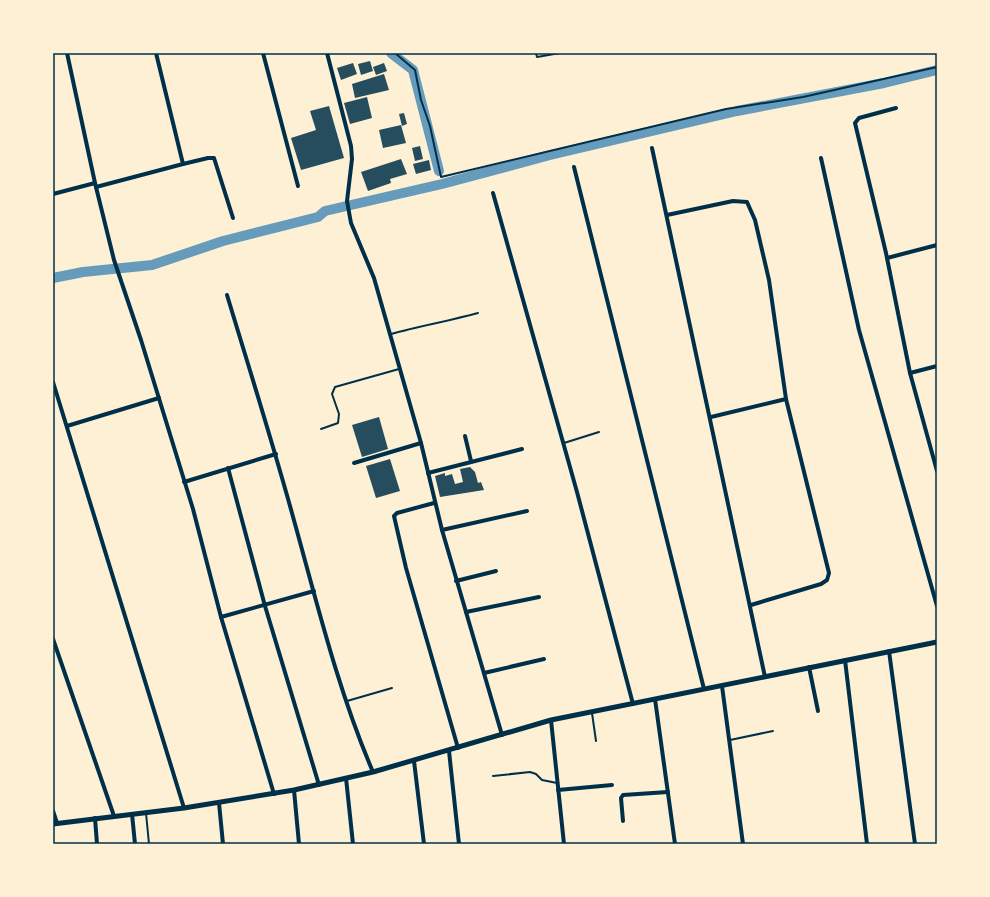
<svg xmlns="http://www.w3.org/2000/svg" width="990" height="897" font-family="Cabin,sans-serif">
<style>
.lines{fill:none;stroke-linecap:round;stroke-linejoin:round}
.canal{stroke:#669bbc;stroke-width:10}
.building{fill:#264d5e}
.path{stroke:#003049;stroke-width:2}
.service{stroke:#003049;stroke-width:2}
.minor{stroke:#003049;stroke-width:4}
.tertiary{stroke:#003049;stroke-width:5}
.neatline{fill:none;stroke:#003049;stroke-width:1.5}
</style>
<rect width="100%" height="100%" fill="#fdf0d5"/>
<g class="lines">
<g class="canal">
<path d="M391,53L413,70L439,171"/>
<path d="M53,278L83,272L152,265L223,241L318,217L325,211L442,184L550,155L737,111L884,83L937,70"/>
</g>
</g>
<g class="building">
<path d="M370,61L373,71L361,75L358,64Z"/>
<path d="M353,63L357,74L341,80L337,68Z"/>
<path d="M384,63L387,71L376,75L373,67Z"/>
<path d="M384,74L389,90L355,98L352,84Z"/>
<path d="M367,97L372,118L350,124L344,103Z"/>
<path d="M329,106L344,158L301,170L291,138L316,130L310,111Z"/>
<path d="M404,113L407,124L402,126L399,114Z"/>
<path d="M401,125L406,143L383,148L379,130Z"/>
<path d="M420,146L423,159L415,161L412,148Z"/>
<path d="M401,159L407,174L390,179L391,183L368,191L361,172Z"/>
<path d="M429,160L431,170L416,174L413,164Z"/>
<path d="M379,417L388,449L362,457L352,425Z"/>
<path d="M390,459L400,491L376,498L366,466Z"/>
<path d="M470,467L475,472L478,483L481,482L484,490L440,497L435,476L445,473V476L452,474L455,484L463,482L460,469Z"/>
</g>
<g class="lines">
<path class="path" d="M395,53L415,70L421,100L430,126L441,177L726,109L803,97L937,67"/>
<g class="service">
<path d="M536,53L537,57L560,53"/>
<path d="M391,334C420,326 449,321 478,313"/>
<path d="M321,429L338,423L339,414L332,394L335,387L399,369"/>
<path d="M564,443L599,432"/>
<path d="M347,701L392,688"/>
<path d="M592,713L596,741"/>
<path d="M730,740L773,731"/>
<path d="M493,776L530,772L536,774L542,780L557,783"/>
<path d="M146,813L149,844"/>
</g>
<g class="minor">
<path d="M67,53L95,183L114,260L141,340L193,509L221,617L274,794"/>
<path d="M263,53L298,186"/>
<path d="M327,53L351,146L352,159L347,201L351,223L374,278L421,443L442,530L502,735"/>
<path d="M896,108L859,118L855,123L886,253L910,373L937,471"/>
<path d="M652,148L765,677"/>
<path d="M821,158L859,330L937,606"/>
<path d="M183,164L208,158H214L233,218"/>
<path d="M574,167L704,689"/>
<path d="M96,187L183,164L156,53"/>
<path d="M493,193L577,492L633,704"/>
<path d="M53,194L95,183"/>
<path d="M667,215L733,201L747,202L755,220L769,280L786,399L829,573L827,580L821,584L751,605"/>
<path d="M887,258L937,245"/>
<path d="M227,295C250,371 274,447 295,524C318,607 339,693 373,772"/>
<path d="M910,373L937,366"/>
<path d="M53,382L184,808"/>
<path d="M711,417L786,399"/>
<path d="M67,426L159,398"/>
<path d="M465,436L471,461"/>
<path d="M354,463L421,443"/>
<path d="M228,468L265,606L319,785"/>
<path d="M428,473L522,449"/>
<path d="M184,482L276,454"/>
<path d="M434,503L397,513L394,516L406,568L458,748"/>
<path d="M442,530L527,511"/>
<path d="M456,581L496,571"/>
<path d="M466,612L539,597"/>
<path d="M221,617L314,591"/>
<path d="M53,639L114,816"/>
<path d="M889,651L915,844"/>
<path d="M845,660L867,844"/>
<path d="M809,667L818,711"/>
<path d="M484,673L544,659"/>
<path d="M722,686L743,844"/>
<path d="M655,699L675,844"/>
<path d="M551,720L564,844"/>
<path d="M449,751L459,844"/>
<path d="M414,761L424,844"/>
<path d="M346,778L353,844"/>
<path d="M294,790L299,844"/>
<path d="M558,790L612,785"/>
<path d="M219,803L223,844"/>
<path d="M53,811L57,823"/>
<path d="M132,814L135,844"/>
<path d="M95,818L97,844"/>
<path d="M623,821L621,798L623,795L668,792"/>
</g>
<path class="tertiary" d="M53,824L184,808L294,790L373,772L551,720L937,642"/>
</g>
<rect width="990" height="897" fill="none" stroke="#fdf0d5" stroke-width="108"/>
<rect x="54" y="54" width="882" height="789" class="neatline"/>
</svg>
